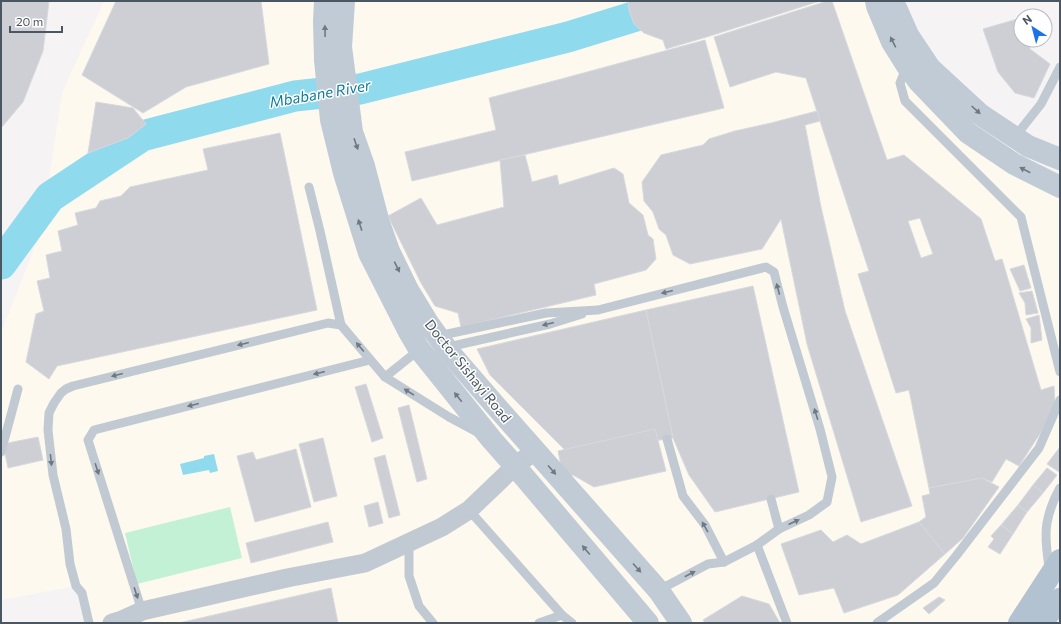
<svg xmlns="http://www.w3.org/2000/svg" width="1061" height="624" font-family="Commissioner,sans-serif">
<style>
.commercial{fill:#fdf9ef}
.green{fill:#c3f1d5}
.water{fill:#90daee}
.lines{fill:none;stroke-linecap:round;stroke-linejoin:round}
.river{stroke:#90daee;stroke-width:31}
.building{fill:#cdcfd5;stroke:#d7d9de;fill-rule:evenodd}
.lane{stroke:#c1cad2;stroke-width:9}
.street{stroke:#c1cad2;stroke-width:19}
.secondary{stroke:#c1cbd6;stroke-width:22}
.primary{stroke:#b3c2d1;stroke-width:22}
.oneway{fill:#6e7984}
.oneway2{fill:#6e7983}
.labels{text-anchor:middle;stroke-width:3;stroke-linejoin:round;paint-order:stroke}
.street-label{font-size:14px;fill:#4a5661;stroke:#fff}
.water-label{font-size:15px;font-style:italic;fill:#0c7c9b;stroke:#fff}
</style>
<rect width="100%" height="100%" fill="#f5f3f3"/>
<path class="commercial" d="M104,1H876L968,133L1060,187V560L1019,623H89L76,586L1,600V333L41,231L62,93Z"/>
<path class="green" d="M230,507L242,558L137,584L125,533Z"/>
<path class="water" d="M214,454L218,471L210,473L209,470L183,475L180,464L204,458V456Z"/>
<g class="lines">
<path class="river" d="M1,264L50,197L142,136L295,96L360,89L568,37L685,1"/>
</g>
<g class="building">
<path d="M1,1H49L43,51L23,102L1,128Z"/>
<path d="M116,1H261L269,64L186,87L143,113L82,75Z"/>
<path d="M628,1H820L713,35L666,49L663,40L644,33L634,24L629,10Z"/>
<path d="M827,1H832L887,160L904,155L981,219L995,261L1002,259L1041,390L1054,386L1055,403L1043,429L1019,466L1006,459L992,482L982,478L929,488L909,390L896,393L858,274L869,271L806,78L776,72L730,87L714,37ZM920,218L933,254L921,258L908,221Z"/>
<path d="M1021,18V40H1028L1030,49L1050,64L1034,98L1015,93L998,72L983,29Z"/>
<path d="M705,40L724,108L412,181L405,152L496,130L489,98L565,78Z"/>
<path d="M96,102L133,108L146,124L128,138L88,153Z"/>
<path d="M817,111L820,121L805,125L821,207L845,311L912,506L861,522L807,344L781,219L762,249L690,264L673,255L666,235L659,229L653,212L644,201L642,182L661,155L703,145L709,139L735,131L771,123Z"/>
<path d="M280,133L317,310L57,366L49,379L26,362L36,314L44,311L37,281L50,278L46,255L62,251L58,231L78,225L75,213L96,208L100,201L121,196L130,187L208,170L203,149Z"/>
<path d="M525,155L532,182L557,175L559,185L614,168L623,174L629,203L643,215L648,235L653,239L656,259L646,270L594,284L596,295L461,327L458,313L435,306L421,283L388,216L421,198L437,225L504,207L500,160Z"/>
<path d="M1024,265L1031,288L1020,291L1010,269Z"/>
<path d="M753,286L799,492L715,512L689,475L673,438L646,310Z"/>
<path d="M1032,291L1038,313L1026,315L1025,303L1019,293Z"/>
<path d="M646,310L673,438L569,454L490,375L477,349Z"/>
<path d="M1039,315L1042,340L1031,343V328L1026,319Z"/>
<path d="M366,384L383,438L372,442L355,387Z"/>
<path d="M409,405L427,479L417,482L398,408Z"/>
<path d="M655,429L666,471L594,487L573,475L563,476L558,451Z"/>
<path d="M38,437L43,460L8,468L3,444Z"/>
<path d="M323,438L337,496L314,502L299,444Z"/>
<path d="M1060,447V470L1059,472L1047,464Z"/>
<path d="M296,449L311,507L255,522L237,456L253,452L256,460Z"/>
<path d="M385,455L400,515L389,518L374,458Z"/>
<path d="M1047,468L1057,475L1043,493L1033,485Z"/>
<path d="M982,478L999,487L963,538L945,554L919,522L926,517L922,496L930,494L929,488Z"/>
<path d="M1033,485L1043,493L1027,512L1018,505Z"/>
<path d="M378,502L383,523L369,527L364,506Z"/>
<path d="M1018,505L1027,512L1013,534L1001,525Z"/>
<path d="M328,522L333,542L251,563L246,543Z"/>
<path d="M919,522L945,554L898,595L844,613L834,588L799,595L781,544L821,530L833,542L847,535L861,544Z"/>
<path d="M1001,525L1013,534L1000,554L988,547L994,539L991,536Z"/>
<path d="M331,588L338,623H179Z"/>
<path d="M742,596L769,604L780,623H705L703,620Z"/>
<path d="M939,597L945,600L929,614L923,608Z"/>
</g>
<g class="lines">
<g class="lane">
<path d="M907,66L900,83L905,101L1021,217L1060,372"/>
<path d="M1014,138L1041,104L1060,67"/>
<path d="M309,187L320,231L341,325"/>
<path d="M438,336L546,313L598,310L766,267L774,272L783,307L820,429L832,477L827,502L809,515L779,529L757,545L724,562L708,564L659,590"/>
<path d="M449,352L457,345L550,324L582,314"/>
<path d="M385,377L420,349"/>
<path d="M667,439L683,496L705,525L724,562"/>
<path d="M1,452L18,389"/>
<path d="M771,499L779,529"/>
<path d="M469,510L562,615L572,623"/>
<path d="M409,542V576L419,606L433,623"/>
<path d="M757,545L787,623"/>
<path d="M1049,570C1048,555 1044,538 1047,523C1049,511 1054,499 1060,488"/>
<path d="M142,611L88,440L94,430L370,360"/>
<path d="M89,623L82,593L76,586L70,564L66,529L53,475L48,430L49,413L54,403L61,393L66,389L73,386L328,323L341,325L385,377L449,417L477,432"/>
<path d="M539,623L562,615"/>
<path d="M877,623L934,583L956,556L1039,448L1060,400"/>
</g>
<path class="street" d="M112,623L122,620L142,611L287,578L365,563L442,527L469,510L515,466L535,451"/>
<g class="secondary">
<path d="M325,1L324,21L325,60L331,120L344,173L369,253L409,332L419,349L492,440L515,466L648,623"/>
<path d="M344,1L341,47L352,132L364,166L379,223L389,251L408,290L428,323L449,352L494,404L659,591L681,623"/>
<path d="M876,1L877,6L892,42L907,66L919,82L968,133L1014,164L1060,187"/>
<path d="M893,1L908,35L930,68L981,115L1028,146L1060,159"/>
</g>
<g class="primary">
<path d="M1019,623L1060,560"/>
<path d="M1042,623L1060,599"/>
</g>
</g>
<defs><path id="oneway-solid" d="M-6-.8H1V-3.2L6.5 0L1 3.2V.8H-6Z"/></defs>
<g class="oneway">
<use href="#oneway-solid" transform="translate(325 31) rotate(-91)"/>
<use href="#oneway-solid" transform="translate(893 42) rotate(-117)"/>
<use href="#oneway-solid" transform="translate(976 110) rotate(42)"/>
<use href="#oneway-solid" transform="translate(356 144) rotate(71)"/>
<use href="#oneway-solid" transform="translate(1025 170) rotate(-153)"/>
<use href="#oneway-solid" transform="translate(360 225) rotate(-108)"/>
<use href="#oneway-solid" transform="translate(397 267) rotate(64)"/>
<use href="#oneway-solid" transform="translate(458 397) rotate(-129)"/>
<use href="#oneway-solid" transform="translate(552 470) rotate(49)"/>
<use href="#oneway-solid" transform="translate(586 550) rotate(-130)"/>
<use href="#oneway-solid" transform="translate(637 568) rotate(48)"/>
</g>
<g class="oneway2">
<use href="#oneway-solid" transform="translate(778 289) rotate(-105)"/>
<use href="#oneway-solid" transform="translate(667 292) rotate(166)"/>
<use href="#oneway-solid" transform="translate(548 324) rotate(166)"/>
<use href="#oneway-solid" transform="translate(243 344) rotate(166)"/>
<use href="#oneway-solid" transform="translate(360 347) rotate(-130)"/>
<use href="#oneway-solid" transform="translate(319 373) rotate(166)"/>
<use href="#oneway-solid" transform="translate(117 375) rotate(166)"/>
<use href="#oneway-solid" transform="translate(409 392) rotate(-148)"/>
<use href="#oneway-solid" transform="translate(193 405) rotate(166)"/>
<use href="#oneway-solid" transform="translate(816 414) rotate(-107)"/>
<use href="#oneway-solid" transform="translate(51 460) rotate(84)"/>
<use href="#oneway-solid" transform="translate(97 469) rotate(72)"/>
<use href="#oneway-solid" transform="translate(794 522) rotate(-25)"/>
<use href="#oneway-solid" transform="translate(705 527) rotate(-120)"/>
<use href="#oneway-solid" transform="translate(690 574) rotate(-28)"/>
<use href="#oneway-solid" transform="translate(136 593) rotate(72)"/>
</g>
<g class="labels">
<g class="street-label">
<text transform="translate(468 371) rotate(51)" y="5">Doctor Sishayi Road</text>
</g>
<g class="water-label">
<text transform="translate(320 94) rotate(-10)" y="5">Mbabane River</text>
</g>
</g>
<rect width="1061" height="624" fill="none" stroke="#4a5661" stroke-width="4"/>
<g transform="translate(1033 28) rotate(324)"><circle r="19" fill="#ffffff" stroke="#b7bbc0"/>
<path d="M0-3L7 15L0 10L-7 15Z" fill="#1a73e8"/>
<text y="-6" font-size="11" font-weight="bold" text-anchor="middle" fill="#4a5661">N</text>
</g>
<path d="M10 26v6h52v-6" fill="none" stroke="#4a5661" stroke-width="2"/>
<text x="16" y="26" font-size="12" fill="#4a5661" stroke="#ffffff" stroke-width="3" paint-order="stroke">20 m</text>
</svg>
